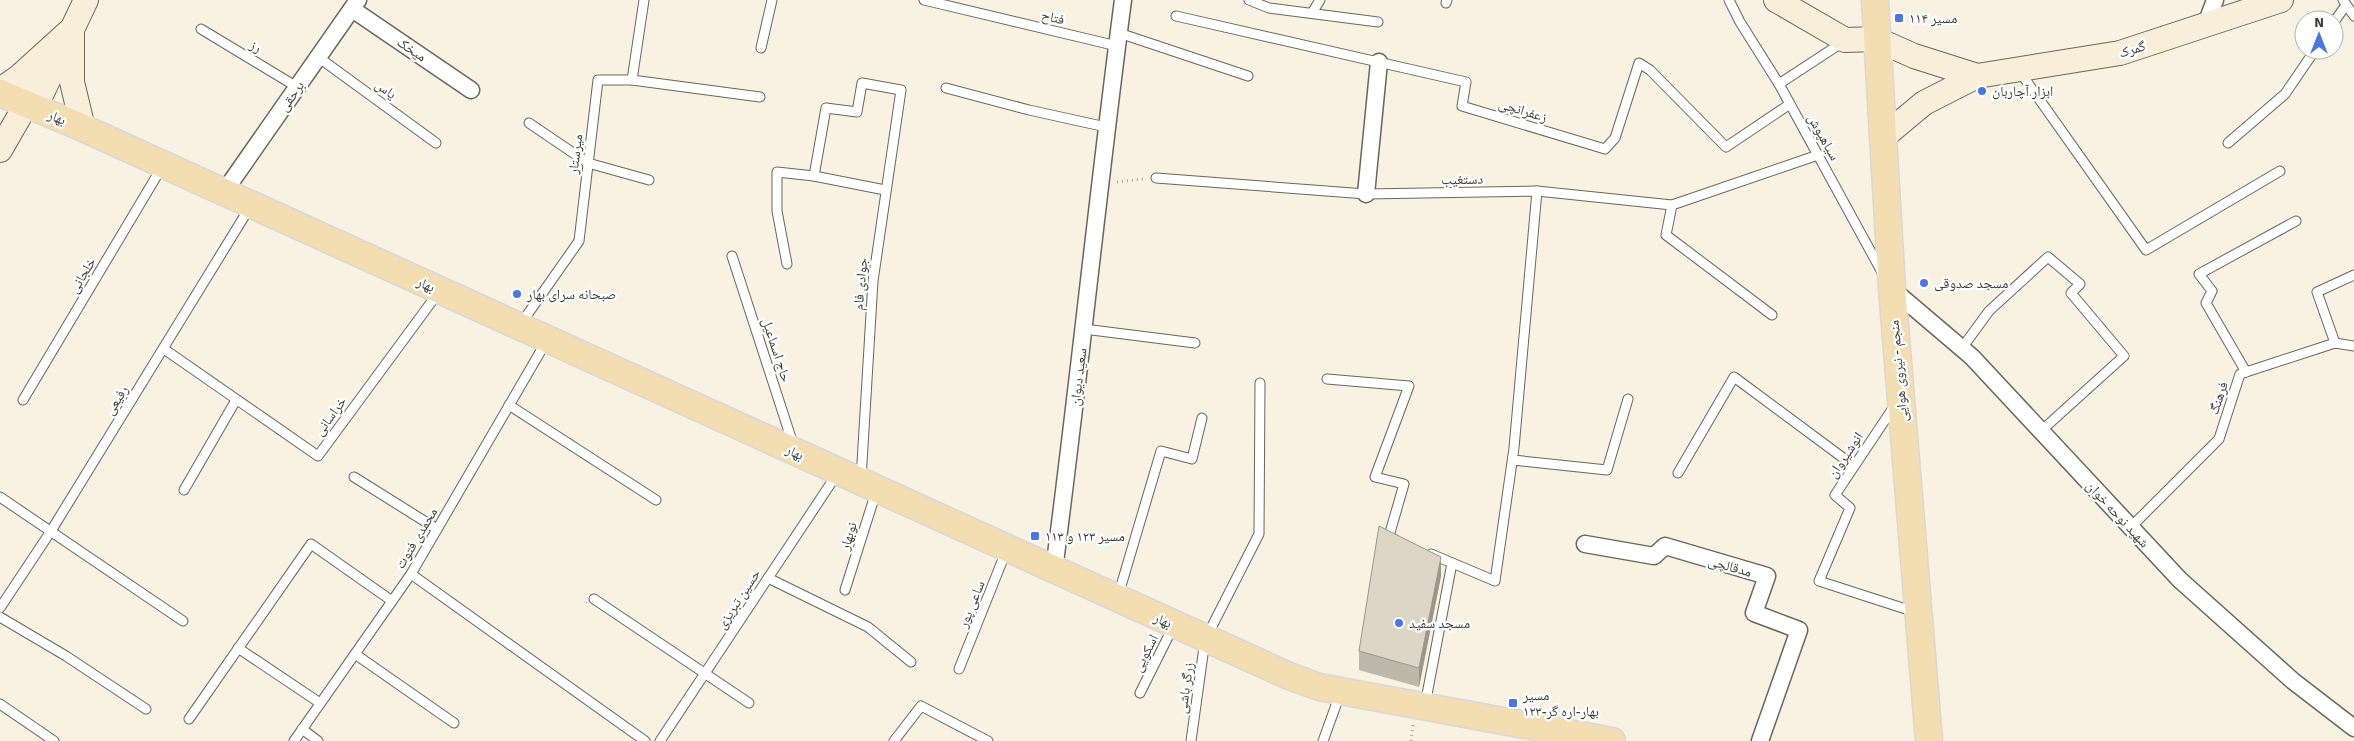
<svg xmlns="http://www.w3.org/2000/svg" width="2354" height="741" font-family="Signika,'Noto Naskh Arabic',sans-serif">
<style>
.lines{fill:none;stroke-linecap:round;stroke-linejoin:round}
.lane-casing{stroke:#6c665a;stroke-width:11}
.street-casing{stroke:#6c665a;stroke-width:19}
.secondary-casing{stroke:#6c665a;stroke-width:26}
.primary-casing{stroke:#d8d8d7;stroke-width:29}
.path{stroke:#ada79c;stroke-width:3;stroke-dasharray:1 4;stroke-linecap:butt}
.lane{stroke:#fff;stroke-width:9}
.street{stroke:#fff;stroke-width:16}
.secondary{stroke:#f9eed9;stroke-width:24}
.primary{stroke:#f3deb2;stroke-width:26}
.wall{fill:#beb8ac}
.shaded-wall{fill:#9b968c}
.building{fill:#ddd6c8;stroke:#9b968c}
.poi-dot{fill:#4a76e8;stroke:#fff;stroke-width:2}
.labels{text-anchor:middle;stroke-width:4.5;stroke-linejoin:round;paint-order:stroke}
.street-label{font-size:14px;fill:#3e3b35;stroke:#fff}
.poi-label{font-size:14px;fill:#3e3b35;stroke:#fff;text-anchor:start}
</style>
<rect width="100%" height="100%" fill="#f9f2e3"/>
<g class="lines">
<defs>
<g id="lane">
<path d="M924,0L1117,46"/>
<path d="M1249,0L1269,8L1378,22"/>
<path d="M1729,0L1740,22L1779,84L1883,274"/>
<path d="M2343,0L2354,16"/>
<path d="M1446,3L1447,0"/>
<path d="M1312,13L1320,0"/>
<path d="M1176,16L1466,82L1462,106L1605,149L1615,138L1639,63L1650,70L1726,147L1790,104"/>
<path d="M2334,22L2346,5"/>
<path d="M201,29L297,87"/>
<path d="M1119,33L1248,76"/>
<path d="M761,48L772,0"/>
<path d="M318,57L436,143"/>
<path d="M2020,72L2146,250L2280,171"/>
<path d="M632,80L760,97"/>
<path d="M1779,84L1843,42"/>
<path d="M946,88L1029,110L1106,127"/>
<path d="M529,123L588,163L649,180"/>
<path d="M2228,143L2285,94L2315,50"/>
<path d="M814,176L826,108L857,112L862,83L901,90L873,281L861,479"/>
<path d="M1156,178L1366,194L1537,191L1672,205L1818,155"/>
<path d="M1672,205L1666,235L1772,315"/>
<path d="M732,256L793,444"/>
<path d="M787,264L777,211V172L814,176L885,190"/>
<path d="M520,325L579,241L598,80H632L644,0"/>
<path d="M1084,329L1195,343"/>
<path d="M2335,343L2354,346"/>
<path d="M1962,348L1989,311L2048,257L2080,284L2071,293L2124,356L2041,431"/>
<path d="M164,349L318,456L438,293"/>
<path d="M2246,372L2206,303L2212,291L2199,274L2296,221"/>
<path d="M1327,379L1409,386L1375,477L1404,484L1389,536L1394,539"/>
<path d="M23,400L162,167"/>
<path d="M509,405L656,500"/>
<path d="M1895,405L1835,495L1850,508L1819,581L1915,612"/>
<path d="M1513,460L1607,470L1628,399"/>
<path d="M1678,473L1734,377L1854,466"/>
<path d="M354,477L437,529"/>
<path d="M184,490L236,400"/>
<path d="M0,497L183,621"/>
<path d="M2131,527L2219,439L2240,374L2335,343L2317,292L2354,275"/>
<path d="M1431,554L1495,581L1514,448L1537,191"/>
<path d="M411,574L645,741"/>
<path d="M768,578L868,627L911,662"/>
<path d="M845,590L876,492"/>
<path d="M1118,596L1161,451L1192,459L1202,418"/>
<path d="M594,599L749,703"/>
<path d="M0,608L51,531L250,207"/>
<path d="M0,617L66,656L146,709"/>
<path d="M238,648L320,703"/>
<path d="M355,654L454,723"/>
<path d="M959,669L1007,549"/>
<path d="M1140,693L1174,625"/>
<path d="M0,704L54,741"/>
<path d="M1425,705L1452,563"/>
<path d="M189,719L311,544L392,601"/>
<path d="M302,729L318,741"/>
<path d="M294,741L411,574L546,342"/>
<path d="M660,741L837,474"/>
<path d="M894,741L921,706L988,741"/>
<path d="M1191,741L1205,640L1259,534L1260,383"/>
<path d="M1323,741L1340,694"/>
</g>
<g id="street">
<path d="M352,9L471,90"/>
<path d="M2206,24L2215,0"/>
<path d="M224,192L358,0"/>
<path d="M1366,194L1379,62"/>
<path d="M1892,289L1972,357L2180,580L2293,681L2354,728"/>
<path d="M1585,544L1654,556L1665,546L1767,576L1754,613L1799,630L1760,741"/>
<path d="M1054,570C1079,380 1098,190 1123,0"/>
</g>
<g id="secondary">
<path d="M1776,0L1845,40L1876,39L1914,56L1977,76"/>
<path d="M0,90L19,77L72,29V82L83,128"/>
<path d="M26,105L34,102L41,95L86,0"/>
<path d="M1882,138L1924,103L1977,76L2120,53L2281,0"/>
<path d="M0,150L26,105V94L30,87"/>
</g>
<g id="primary">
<path d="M1875,0L1892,289L1929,741"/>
<path d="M0,93L83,128L1289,676L1319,687L1612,741"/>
</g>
</defs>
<use href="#lane" class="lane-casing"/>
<use href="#street" class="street-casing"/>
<use href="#secondary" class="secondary-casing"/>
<use href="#primary" class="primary-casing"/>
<g class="path">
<path d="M1117,182L1143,179"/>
<path d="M1411,741L1413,725"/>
</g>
<use href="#lane" class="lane"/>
<use href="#street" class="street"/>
<use href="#secondary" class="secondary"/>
<use href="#primary" class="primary"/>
</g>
<path class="wall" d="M1441,576L1419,687L1359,670V651Z"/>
<path class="shaded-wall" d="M1441,557V576L1419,687V668Z"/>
<path class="building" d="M1379,526L1441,557L1419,668L1359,651Z"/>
<g class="poi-dot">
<rect x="1894" y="13" width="10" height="10" rx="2.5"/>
<circle cx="1982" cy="91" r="5"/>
<circle cx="1924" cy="283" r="5"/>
<circle cx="517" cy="294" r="5"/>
<rect x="1030" y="531" width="10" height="10" rx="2.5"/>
<circle cx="1399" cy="623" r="5"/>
<rect x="1508" y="698" width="10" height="10" rx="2.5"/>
</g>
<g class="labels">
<g class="street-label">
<text transform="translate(1053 17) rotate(13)" y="5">فتاح</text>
<text transform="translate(256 46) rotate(31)" y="5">رز</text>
<text transform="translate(412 49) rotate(34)" y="5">میخک</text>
<text transform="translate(2132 49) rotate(-17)" y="5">گمرک</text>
<text transform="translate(386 89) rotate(36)" y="5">یاس</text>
<text transform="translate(291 96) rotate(-55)" y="5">برحقی</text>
<text transform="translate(1523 110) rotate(17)" y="5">زعفرانچی</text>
<text transform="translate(57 117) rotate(22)" y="5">بهار</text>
<text transform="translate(1824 137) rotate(61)" y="5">سیاهپوش</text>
<text transform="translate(575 154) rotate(-83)" y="5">میرستار</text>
<text transform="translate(1462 179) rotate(-1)" y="5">دستغیب</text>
<text transform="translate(82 275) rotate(-59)" y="5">خلجانی</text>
<text transform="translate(426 284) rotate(24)" y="5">بهار</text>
<text transform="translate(860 284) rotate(-85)" y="5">جوادی فام</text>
<text transform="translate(777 350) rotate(72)" y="5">حاج اسماعیل</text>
<text transform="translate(1898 371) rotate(-95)" y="5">منجم - نیروی هوایی</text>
<text transform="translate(1078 377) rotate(-83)" y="5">سعید دیوان</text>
<text transform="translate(2218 398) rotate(-72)" y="5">فرهنگ</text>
<text transform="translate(116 400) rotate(-58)" y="5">رفیعی</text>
<text transform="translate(330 416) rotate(-54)" y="5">خراسانی</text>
<text transform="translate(795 452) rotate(25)" y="5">بهار</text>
<text transform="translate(1845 455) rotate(-56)" y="5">انوشیروان</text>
<text transform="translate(2118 514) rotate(47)" y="5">شهید نوحه خوان</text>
<text transform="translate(848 536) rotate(-73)" y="5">نوبهار</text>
<text transform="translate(416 538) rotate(-59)" y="5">محمدی فتوت</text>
<text transform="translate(1730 566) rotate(16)" y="5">مدقالچی</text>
<text transform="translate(738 599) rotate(-57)" y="5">حسین تبریزی</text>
<text transform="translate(971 604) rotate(-68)" y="5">ساعی پور</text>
<text transform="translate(1163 620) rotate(24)" y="5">بهار</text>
<text transform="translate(1145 653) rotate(-63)" y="5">اسکویی</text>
<text transform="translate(1185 688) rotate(-82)" y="5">زرگر باشی</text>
</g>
<g class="poi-label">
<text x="1909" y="23">مسیر ۱۱۴</text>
<text x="1992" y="96">ابزار آچاربان</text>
<text x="1934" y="288">مسجد صدوقی</text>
<text x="527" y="299">صبحانه سرای بهار</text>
<text x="1045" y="541">مسیر ۱۲۳ و ۱۱۳</text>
<text x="1409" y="628">مسجد سفید</text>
<text x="1523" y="700">مسیر<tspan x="1523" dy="16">۱۲۳-بهار-اره گر</tspan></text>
</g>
</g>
<g transform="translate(2319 35)"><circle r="24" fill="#ffffff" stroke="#b2b1ae"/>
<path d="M0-4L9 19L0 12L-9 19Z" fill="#4a76e8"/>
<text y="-8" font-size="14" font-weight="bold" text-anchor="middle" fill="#3e3b35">N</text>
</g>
</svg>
